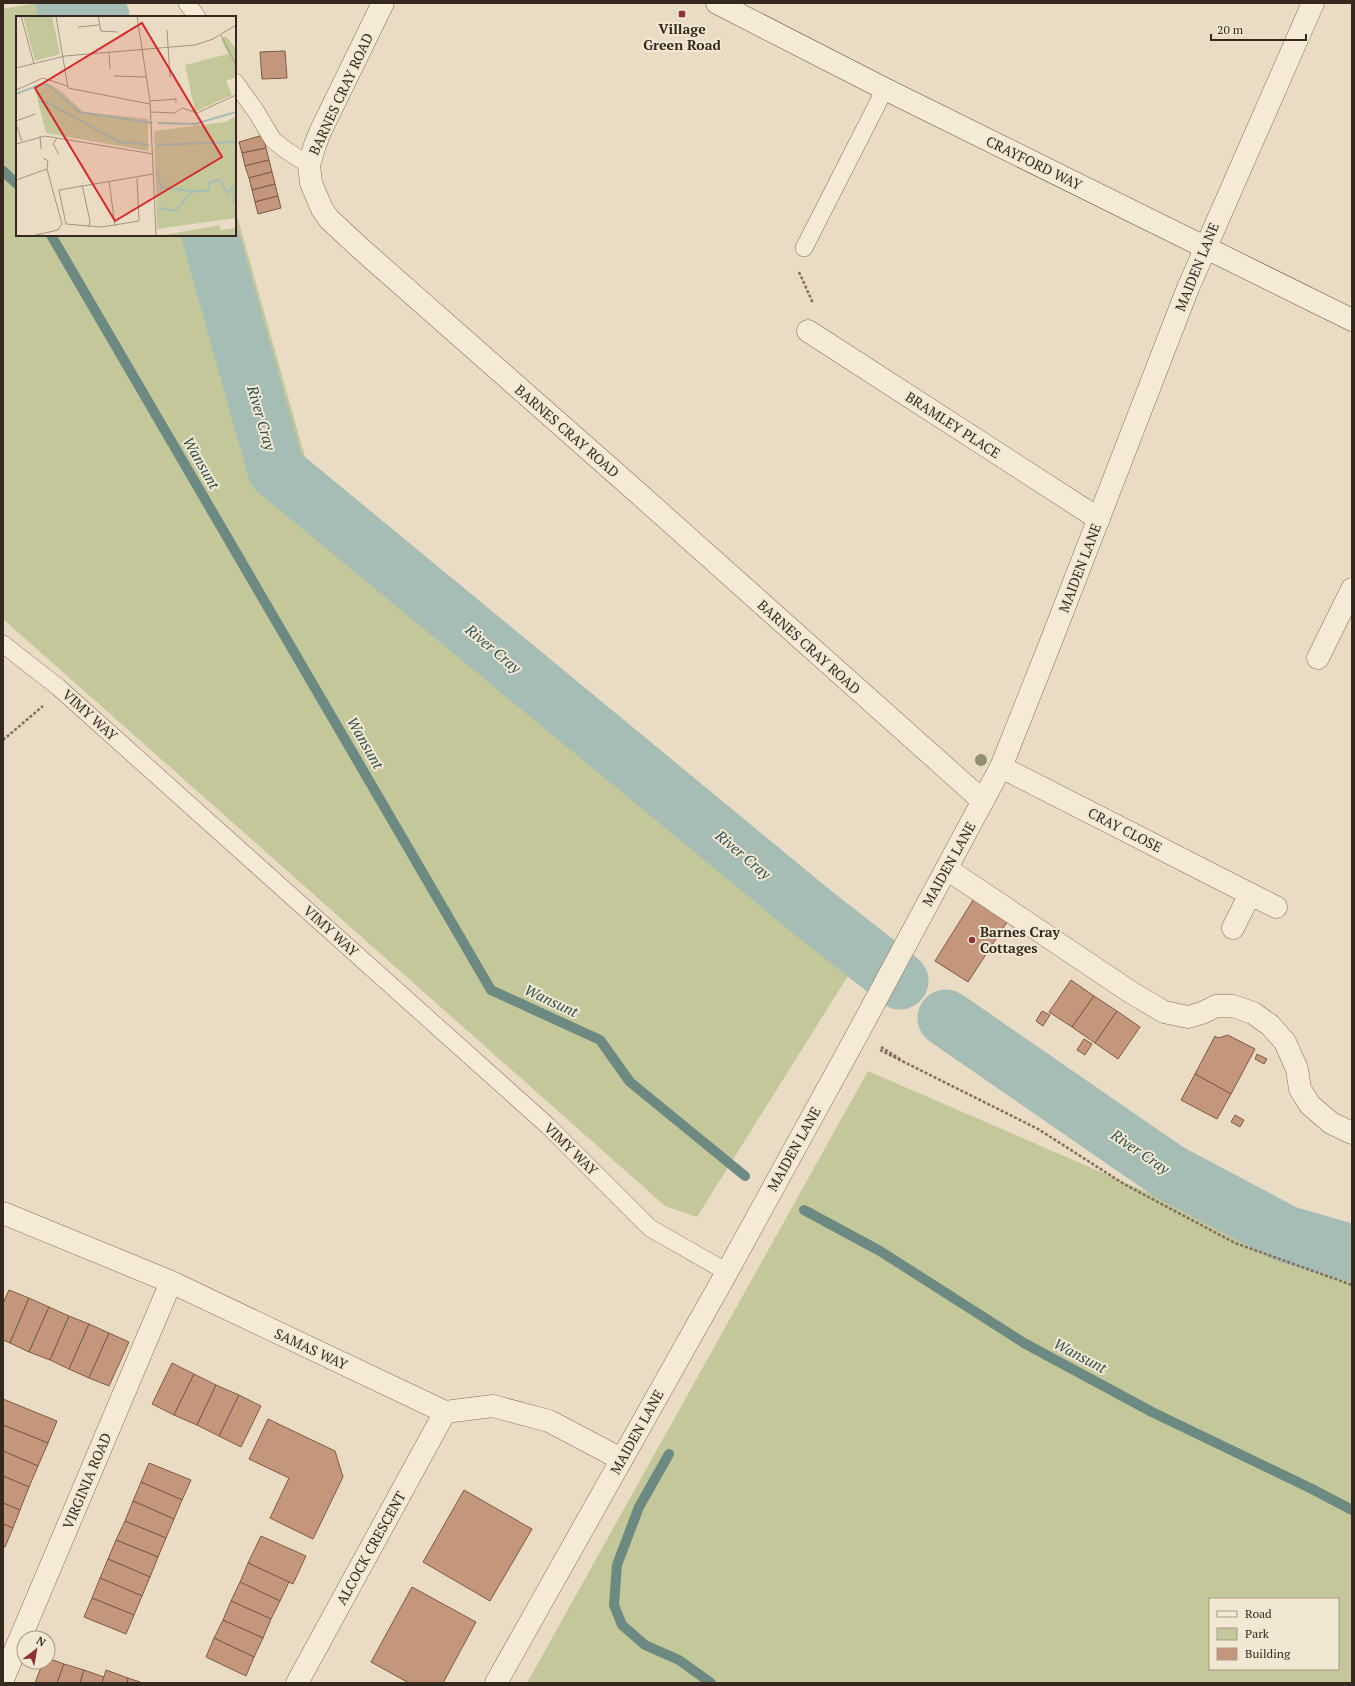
<svg xmlns="http://www.w3.org/2000/svg" width="1355" height="1686" font-family="'PT Serif',serif">
<style>
.green{fill:#c3c799;fill-rule:evenodd}
.lines{fill:none;stroke-linecap:round;stroke-linejoin:round}
.stream{stroke:#6d8a82;stroke-width:10}
.river{stroke:#a5bdb5;stroke-width:57}
.building{fill:#c4977d;stroke:#7f5944}
.service-casing{stroke:#826e5c;stroke-width:18}
.minor-casing{stroke:#826e5c;stroke-width:23}
.secondary-casing{stroke:#64503f;stroke-width:23}
.path{stroke:#826e5c;stroke-width:2.5;stroke-dasharray:3 2;stroke-linecap:butt}
.service{stroke:#f5ead6;stroke-width:17}
.minor{stroke:#f5ead6;stroke-width:22}
.secondary{stroke:#f5ead6;stroke-width:22}
.tree{fill:#908e6e}
.poi-dot{fill:#8c3136;stroke:#f2e7d2;stroke-width:1.5}
.labels{text-anchor:middle;stroke-width:4;stroke-linejoin:round;paint-order:stroke}
.poi-label{font-size:14px;font-weight:bold;fill:#34281f;stroke:#f2e7d2}
.street-label{font-size:14px;fill:#34281f;stroke:#f2e7d2}
.water-label{font-size:15px;font-style:italic;fill:#2f524e;stroke:#f2e7d2}
.inset-river{fill:none;stroke:#a5bdb5;stroke-width:2}
.inset-road{fill:none;stroke:#a19482;stroke-width:1}
.view{fill:#d62828;fill-opacity:0.15;stroke:#d62828;stroke-width:2}
.inset-edge{fill:none;stroke:#34281f;stroke-width:2}
</style>
<rect width="100%" height="100%" fill="#eadcc4"/>
<g class="green">
<path d="M37,3H100L121,17H17V235H235V209L316,496L878,928L697,1217L665,1206L3,619V9Z"/>
<path d="M868,1071L1352,1281V1683H527ZM1210,1599H1338V1669H1210Z"/>
</g>
<g class="lines">
<g class="stream">
<path d="M3,171L17,184"/>
<path d="M51,235L491,990L600,1040L630,1082L745,1176"/>
<path d="M804,1210L880,1251L1024,1343L1152,1412L1312,1489L1352,1510"/>
<path d="M669,1454L639,1507L617,1565L614,1605L622,1625L645,1645L679,1660L711,1683"/>
</g>
<g class="river">
<path d="M64,3L89,8L101,17"/>
<path d="M210,235L276,470L812,912L900,981"/>
<path d="M946,1018L1169,1172L1286,1234L1352,1253"/>
</g>
</g>
<g class="building">
<path d="M285,51L287,78L262,79L260,52Z"/>
<path d="M263,135L266,148L242,153L239,142Z"/>
<path d="M266,148L269,160L245,166L242,153Z"/>
<path d="M269,160L272,172L249,178L245,166Z"/>
<path d="M272,172L275,184L252,190L249,178Z"/>
<path d="M275,184L278,196L255,202L252,190Z"/>
<path d="M278,196L281,208L258,214L255,202Z"/>
<path d="M975,897L1009,919L968,982L935,961Z"/>
<path d="M1071,980L1094,996L1072,1027L1049,1012Z"/>
<path d="M1094,996L1117,1011L1095,1043L1072,1027Z"/>
<path d="M1042,1011L1050,1015L1043,1026L1036,1021Z"/>
<path d="M1117,1011L1140,1027L1118,1059L1095,1043Z"/>
<path d="M1228,1035L1255,1049L1231,1094L1195,1074L1215,1036L1218,1038Z"/>
<path d="M1084,1039L1092,1044L1085,1055L1077,1050Z"/>
<path d="M1257,1054L1267,1059L1264,1064L1255,1059Z"/>
<path d="M1195,1074L1231,1094L1217,1119L1181,1100Z"/>
<path d="M1235,1115L1244,1120L1240,1127L1231,1122Z"/>
<path d="M9,1290L29,1298L10,1343L3,1340V1303Z"/>
<path d="M29,1298L49,1307L29,1352L10,1343Z"/>
<path d="M49,1307L69,1316L50,1360L29,1352Z"/>
<path d="M69,1316L89,1324L69,1369L50,1360Z"/>
<path d="M89,1324L109,1333L89,1378L69,1369Z"/>
<path d="M109,1333L129,1342L109,1386L89,1378Z"/>
<path d="M172,1363L194,1374L174,1415L152,1404Z"/>
<path d="M194,1374L216,1385L197,1425L174,1415Z"/>
<path d="M216,1385L239,1395L219,1436L197,1425Z"/>
<path d="M239,1395L261,1406L241,1447L219,1436Z"/>
<path d="M3,1399L57,1421L48,1443L3,1425Z"/>
<path d="M268,1419L335,1451L343,1477L313,1539L270,1518L289,1478L249,1459Z"/>
<path d="M3,1425L48,1443L38,1466L3,1451Z"/>
<path d="M3,1451L38,1466L29,1487L3,1476Z"/>
<path d="M149,1463L191,1480L182,1500L141,1482Z"/>
<path d="M3,1476L29,1487L20,1510L3,1503Z"/>
<path d="M141,1482L182,1500L174,1519L133,1501Z"/>
<path d="M464,1490L532,1529L490,1601L423,1562Z"/>
<path d="M133,1501L174,1519L166,1538L125,1521Z"/>
<path d="M3,1503L20,1510L13,1528L3,1524Z"/>
<path d="M125,1521L166,1538L158,1557L116,1540Z"/>
<path d="M3,1524L13,1528L5,1547L3,1546Z"/>
<path d="M261,1536L306,1556L293,1584L248,1563Z"/>
<path d="M116,1540L158,1557L150,1577L108,1559Z"/>
<path d="M108,1559L150,1577L142,1596L100,1578Z"/>
<path d="M248,1563L289,1582L280,1601L240,1582Z"/>
<path d="M100,1578L142,1596L134,1615L92,1598Z"/>
<path d="M240,1582L280,1601L271,1619L231,1601Z"/>
<path d="M412,1587L476,1622L443,1683H409L371,1662Z"/>
<path d="M92,1598L134,1615L126,1634L84,1617Z"/>
<path d="M231,1601L271,1619L263,1638L223,1620Z"/>
<path d="M223,1620L263,1638L254,1657L214,1638Z"/>
<path d="M214,1638L254,1657L246,1676L206,1657Z"/>
<path d="M48,1658L64,1664L57,1683H35L43,1662H48Z"/>
<path d="M64,1664L84,1670L80,1683H57Z"/>
<path d="M84,1670L104,1677L102,1683H80Z"/>
<path d="M106,1670L128,1678L127,1683H102Z"/>
<path d="M128,1678L143,1683H127Z"/>
</g>
<g class="lines">
<defs>
<g id="service">
<path d="M187,3L197,17"/>
<path d="M235,82L257,113L273,140L287,151L309,165"/>
<path d="M804,248L885,89"/>
<path d="M3,644L58,687L548,1126L650,1228L727,1272"/>
</g>
<g id="minor">
<path d="M383,3L321,130L315,145L309,165L311,183L322,209L329,219L360,248L629,485L983,801"/>
<path d="M808,331L1099,519"/>
<path d="M1318,658L1352,589"/>
<path d="M1001,767L1250,894L1233,928"/>
<path d="M947,869L1129,991L1164,1012L1188,1017L1202,1013L1216,1006H1233L1253,1013L1270,1025L1285,1042L1297,1069L1300,1089L1310,1105L1331,1123L1352,1133"/>
<path d="M1250,894L1276,907"/>
<path d="M3,1213L171,1282L445,1412L493,1406L549,1421L621,1459"/>
<path d="M3,1679L171,1282"/>
<path d="M297,1683L445,1412"/>
<path d="M496,1683L727,1272L857,1035L1001,767L1050,644L1188,288L1313,3"/>
</g>
<path id="secondary" d="M717,3L885,89L1352,320"/>
</defs>
<use href="#service" class="service-casing"/>
<use href="#minor" class="minor-casing"/>
<use href="#secondary" class="secondary-casing"/>
<g class="path">
<path d="M799,272L812,301L811,304"/>
<path d="M3,740L43,706"/>
<path d="M881,1047L900,1059"/>
<path d="M880,1050L1038,1129L1124,1184L1235,1243L1352,1285"/>
</g>
<use href="#service" class="service"/>
<use href="#minor" class="minor"/>
<use href="#secondary" class="secondary"/>
</g>
<circle class="tree" cx="981" cy="760" r="6"/>
<g class="poi-dot">
<rect x="678" y="10" width="8" height="8" rx="2"/>
<circle cx="972" cy="940" r="4"/>
</g>
<g class="labels">
<g class="poi-label">
<text x="682" y="34">Village<tspan x="682" dy="16">Green Road</tspan></text>
<text x="980" y="937" text-anchor="start">Barnes Cray<tspan x="980" dy="16">Cottages</tspan></text>
</g>
<g class="street-label">
<text transform="translate(341 94) rotate(-65)" y="5">BARNES CRAY ROAD</text>
<text transform="translate(1034 163) rotate(26)" y="5">CRAYFORD WAY</text>
<text transform="translate(1197 267) rotate(-68)" y="5">MAIDEN LANE</text>
<text transform="translate(953 425) rotate(33)" y="5">BRAMLEY PLACE</text>
<text transform="translate(567 431) rotate(41)" y="5">BARNES CRAY ROAD</text>
<text transform="translate(1080 568) rotate(-69)" y="5">MAIDEN LANE</text>
<text transform="translate(809 647) rotate(42)" y="5">BARNES CRAY ROAD</text>
<text transform="translate(90 715) rotate(42)" y="5">VIMY WAY</text>
<text transform="translate(1125 830) rotate(27)" y="5">CRAY CLOSE</text>
<text transform="translate(949 864) rotate(-61)" y="5">MAIDEN LANE</text>
<text transform="translate(331 931) rotate(42)" y="5">VIMY WAY</text>
<text transform="translate(571 1149) rotate(44)" y="5">VIMY WAY</text>
<text transform="translate(794 1149) rotate(-61)" y="5">MAIDEN LANE</text>
<text transform="translate(311 1349) rotate(25)" y="5">SAMAS WAY</text>
<text transform="translate(637 1432) rotate(-61)" y="5">MAIDEN LANE</text>
<text transform="translate(87 1481) rotate(-67)" y="5">VIRGINIA ROAD</text>
<text transform="translate(371 1548) rotate(-61)" y="5">ALCOCK CRESCENT</text>
</g>
<g class="water-label">
<text transform="translate(261 418) rotate(74)" y="5">River Cray</text>
<text transform="translate(201 463) rotate(60)" y="5">Wansunt</text>
<text transform="translate(493 649) rotate(40)" y="5">River Cray</text>
<text transform="translate(365 743) rotate(60)" y="5">Wansunt</text>
<text transform="translate(743 855) rotate(40)" y="5">River Cray</text>
<text transform="translate(551 1001) rotate(25)" y="5">Wansunt</text>
<text transform="translate(1140 1152) rotate(34)" y="5">River Cray</text>
<text transform="translate(1080 1356) rotate(28)" y="5">Wansunt</text>
</g>
</g>
<g transform="translate(16 16)">
<rect width="220" height="220" fill="#eadcc4"/>
<path d="M7,0H36L44,38L19,45ZM210,20L220,33V61L210,65L216,79L179,96L169,49L212,38L205,23ZM25,67L33,68L45,75L67,96L132,103V135L30,117L19,73ZM220,100V202L141,213L138,115L209,106ZM204,209V214L220,212V220H142Z" fill="#c3c799"/>
<path class="inset-river" d="M0,78L26,68L32,69L63,96L136,107M23,86H30L105,127L115,126L133,129M142,107L179,108L220,96M140,129L220,126M141,155L145,171L174,175M174,175H192L194,166L201,164L205,165L211,177L220,168M217,187L219,169M143,192L159,195L177,175"/>
<path class="inset-road" d="M5,0L18,48M40,0L52,72L134,88M82,0L85,15L102,16M121,0L134,85L140,220M62,11L83,9M151,14L154,61M205,19L220,49M93,37L94,53M0,52L49,40L179,29L197,23L220,9M98,60L130,61M0,74L27,62L51,70M134,85L160,83V87M135,96L159,97L166,92L181,97L220,79M0,105L19,98M0,108L6,125M24,120L25,133M41,122L37,128L43,138M0,128L29,120L137,138M27,142L32,145L31,153M121,162L123,205L86,211L50,208L43,174L137,158M0,164L31,153M93,165L99,210M66,169L74,205L73,211M16,220L42,214L46,208L31,153"/>
<path class="view" d="M126,7L206,141L99,205L19,72Z"/>
<rect width="220" height="220" class="inset-edge"/>
</g>
<rect width="1355" height="1686" fill="none" stroke="#34281f" stroke-width="8"/>
<rect x="1209" y="1598" width="130" height="72" fill="#f2e7d2" stroke="#a69b8a"/>
<rect x="1217" y="1611" width="20" height="6" fill="#f5ead6" stroke="#a69b8a"/>
<text x="1245" y="1618" font-size="12" fill="#34281f">Road</text>
<rect x="1217" y="1628" width="20" height="12" fill="#c3c799" stroke="#a69b8a"/>
<text x="1245" y="1638" font-size="12" fill="#34281f">Park</text>
<rect x="1217" y="1648" width="20" height="12" fill="#c4977d" stroke="#a69b8a"/>
<text x="1245" y="1658" font-size="12" fill="#34281f">Building</text>
<g transform="translate(36 1650) rotate(31)"><circle r="19" fill="#f2e7d2" stroke="#a69b8a"/>
<path d="M0-3L7 15L0 10L-7 15Z" fill="#8c3136"/>
<text y="-6" font-size="11" font-weight="bold" text-anchor="middle" fill="#34281f">N</text>
</g>
<path d="M1211 34v6h95v-6" fill="none" stroke="#34281f" stroke-width="2"/>
<text x="1217" y="34" font-size="12" fill="#34281f" stroke="#f2e7d2" stroke-width="3" paint-order="stroke">20 m</text>
</svg>
